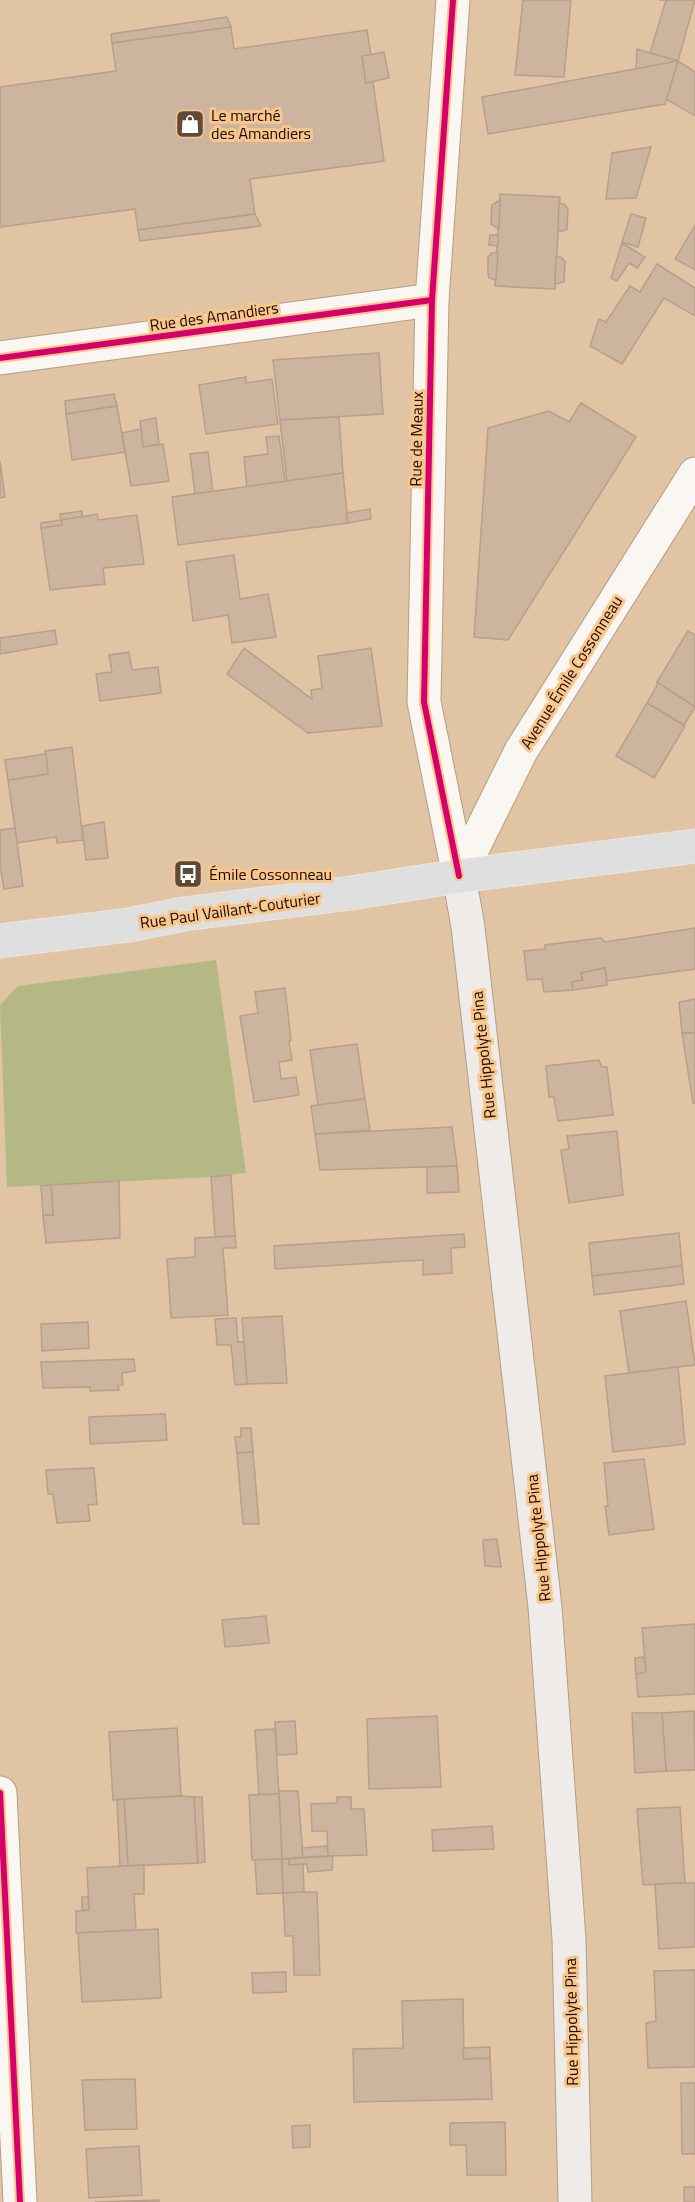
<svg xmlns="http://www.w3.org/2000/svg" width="695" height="2202" font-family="'Titillium Web',sans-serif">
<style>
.green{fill:#b3b886}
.building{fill:#cdb49f;stroke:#b89f8a;stroke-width:1.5}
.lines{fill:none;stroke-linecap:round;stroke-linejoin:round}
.street-casing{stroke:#b39e84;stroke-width:35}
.secondary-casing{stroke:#b39e84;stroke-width:35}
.primary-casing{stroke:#f1e4d6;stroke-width:35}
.street{stroke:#faf6f1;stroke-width:33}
.secondary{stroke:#eeebe8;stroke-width:33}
.primary{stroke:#e0dfdf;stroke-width:33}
.cycleway-casing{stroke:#f9c68b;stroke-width:10}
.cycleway{stroke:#d6006c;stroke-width:6}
.labels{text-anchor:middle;stroke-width:6;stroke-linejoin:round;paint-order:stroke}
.poi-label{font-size:16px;fill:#1a0900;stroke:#f9c68b;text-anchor:start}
.street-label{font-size:16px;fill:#1a0900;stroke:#f9c68b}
</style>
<rect width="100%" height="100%" fill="#e0c4a4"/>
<path class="green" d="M216,960L246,1173L211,1177L7,1187L0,1005L18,986Z"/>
<g class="building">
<path d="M523,0H571L564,77L515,75Z"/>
<path d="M659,0H695L678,61L650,53L666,0Z"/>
<path d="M227,17L231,27L112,43L111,34Z"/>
<path d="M231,27L234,49L367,30L371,55L362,56L366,83L373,82L384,161L250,179L255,214L138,230L135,209L0,227V87L116,71L112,43Z"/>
<path d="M637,49L650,53L678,61L636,70Z"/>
<path d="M384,52L389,78L366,83L362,56Z"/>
<path d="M678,61L695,72V116L666,99Z"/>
<path d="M678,61L665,104L488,134L482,97Z"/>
<path d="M651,147L636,198L606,199L612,153Z"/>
<path d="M500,194L560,197L555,289L495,286Z"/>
<path d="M500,200L499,229L491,224L492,205Z"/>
<path d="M559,203L564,204L568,209L567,229L563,231H558Z"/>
<path d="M255,214L261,226L140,241L138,230Z"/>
<path d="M631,214L646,218L638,247L622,242Z"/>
<path d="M695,226V270L675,259Z"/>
<path d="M490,235H498V246L489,245Z"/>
<path d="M622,243L645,257L637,268L629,263L617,281L611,278Z"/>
<path d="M492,253H498L496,280L489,278L488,274V257Z"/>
<path d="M556,257H561L565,262L564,282L555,284Z"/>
<path d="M657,264L695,288V316L664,298L622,364L590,346L599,319L606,322L630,286L640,292Z"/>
<path d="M379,353L383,414L280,420L273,360Z"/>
<path d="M246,377V383L272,379L278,424L206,434L199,385Z"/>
<path d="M114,394L117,406L66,414L65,401Z"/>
<path d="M581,403L636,437L508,640L474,637L488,428L549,411L569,422Z"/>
<path d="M117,406L125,452L72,460L66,414Z"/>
<path d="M339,417L343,473L287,482L280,420Z"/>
<path d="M156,418L159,444L143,447L140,421Z"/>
<path d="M141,429L143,447L163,444L169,481L131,486L122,433Z"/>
<path d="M279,436L285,482L247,488L244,457L268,454L266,437Z"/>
<path d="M208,452L213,492L195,494L190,454Z"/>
<path d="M0,461L5,497L0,498Z"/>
<path d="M343,473L348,523L178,545L172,497Z"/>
<path d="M370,509L371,519L348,523L346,513Z"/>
<path d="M82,511V517L61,520L60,514Z"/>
<path d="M97,514L98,520L137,515L144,564L103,568L105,584L50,590L41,528L62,525L61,520Z"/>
<path d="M61,520L62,525L41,528V523Z"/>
<path d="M234,555L240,599L268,594L276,637L232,643L228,615L193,621L186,562Z"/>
<path d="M55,630L57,644L0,654V638Z"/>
<path d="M688,631L695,635V707L657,682Z"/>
<path d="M244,648L312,699L311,690L322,688L318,656L371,648L382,726L308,733L227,674Z"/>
<path d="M129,652L132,670L158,667L161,693L100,701L96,674L112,672L109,655Z"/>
<path d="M657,682L695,707L684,725L647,703L657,686Z"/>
<path d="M647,703L685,726L654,778L616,756Z"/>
<path d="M72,747L83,840L57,843L56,837L17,843L8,780L48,774L45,751Z"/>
<path d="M46,754L48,774L8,780L5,760Z"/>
<path d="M104,822L108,858L86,860L82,826Z"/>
<path d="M15,828L23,886L4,889L0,865V830Z"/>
<path d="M695,928V969L607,981L605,968L581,973L583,980L572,982L573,990L544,992L542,979L527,980L524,951L545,949V945L601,938L605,942Z"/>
<path d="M605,968L607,985L573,990L572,982L583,980L581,973Z"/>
<path d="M285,988L291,1040L289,1041L292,1060L279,1062L281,1079L296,1077L299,1095L254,1102L240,1016L258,1013L255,992Z"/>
<path d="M695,999V1033H682L679,1002Z"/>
<path d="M682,1033H695V1103H693Z"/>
<path d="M357,1044L365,1099L318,1105L310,1050Z"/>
<path d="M599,1060L602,1067H607L613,1115L558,1121L554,1097H549L546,1066Z"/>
<path d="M365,1099L370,1130L315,1134L311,1106Z"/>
<path d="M452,1127L457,1166L320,1170L315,1134Z"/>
<path d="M617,1131L623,1195L569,1203L561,1150L569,1149L567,1136Z"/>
<path d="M457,1166L459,1192L427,1193V1167Z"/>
<path d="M231,1175L235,1236L215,1237L211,1177Z"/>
<path d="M119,1181L120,1238L46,1243L43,1215H53L51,1185Z"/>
<path d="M51,1185L53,1215H43L41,1186Z"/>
<path d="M679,1233L682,1266L592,1276L589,1243Z"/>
<path d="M464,1234L465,1247L451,1248L452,1273L423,1275V1260L275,1269L274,1246Z"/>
<path d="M235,1236L236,1248H223L228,1315L171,1318L167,1259L195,1257V1238Z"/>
<path d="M682,1266L684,1284L594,1295L592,1276Z"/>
<path d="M686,1301L695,1365L629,1373L620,1311Z"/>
<path d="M282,1316L287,1383L247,1384L242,1318Z"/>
<path d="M236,1318L238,1342H244L247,1384L235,1385L231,1345H217L215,1319Z"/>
<path d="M88,1322L89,1348L42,1351L41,1324Z"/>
<path d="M134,1359L135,1371L122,1373L123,1385L118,1386L119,1390L90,1391V1387L43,1388L41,1362Z"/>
<path d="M678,1367L685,1444L613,1452L605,1376Z"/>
<path d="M165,1414L167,1440L90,1444L89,1417Z"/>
<path d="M241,1428H251L253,1452L237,1453L235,1437H241Z"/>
<path d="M253,1452L259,1524H243L237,1453Z"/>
<path d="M644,1459L654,1529L609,1535L605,1506H608L604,1463Z"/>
<path d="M94,1468L97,1504L88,1505L90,1521L57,1523L53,1494H48L46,1470Z"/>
<path d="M497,1539L501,1567L485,1566L483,1540Z"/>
<path d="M266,1616L269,1643L225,1647L222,1620Z"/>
<path d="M695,1624V1694L638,1697L636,1674L646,1672L642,1628Z"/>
<path d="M644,1657L646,1672L636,1674L635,1658Z"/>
<path d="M694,1711L695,1770L666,1771L662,1713Z"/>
<path d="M632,1713H662L666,1771L635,1773Z"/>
<path d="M437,1716L441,1787L369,1789L367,1719Z"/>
<path d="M295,1721L297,1754L277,1755L275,1722Z"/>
<path d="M177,1728L181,1796L113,1800L109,1732Z"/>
<path d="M275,1729L279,1794L259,1795L255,1730Z"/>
<path d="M279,1791H298L303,1857L282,1859Z"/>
<path d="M279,1794L282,1859L252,1860L249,1795Z"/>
<path d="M181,1796L194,1797L198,1863L128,1866L124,1799Z"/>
<path d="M194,1797H202L205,1862L198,1863Z"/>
<path d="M337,1797H351V1809H364L367,1855L328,1856L327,1831H312L311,1804L337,1803Z"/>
<path d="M124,1799L128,1866H120L117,1800Z"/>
<path d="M680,1807L685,1883L643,1885L637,1809Z"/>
<path d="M492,1826L494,1849L433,1851L432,1830Z"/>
<path d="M327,1846L328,1856L303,1857L302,1848Z"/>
<path d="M333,1856L332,1870L308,1872L307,1864L289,1865V1859Z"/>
<path d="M282,1859L283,1893L257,1894L255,1860Z"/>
<path d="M282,1859H289V1865L303,1864L304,1892L283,1893Z"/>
<path d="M144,1865V1894H134L136,1930L76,1933V1911L89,1910L87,1868Z"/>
<path d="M685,1883H695V1947L659,1949L655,1884Z"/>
<path d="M304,1892H317L320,1975H294L293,1936H285L283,1893Z"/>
<path d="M82,1897H88L89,1910H82Z"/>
<path d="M158,1929L161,1998L82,2002L78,1933Z"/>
<path d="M695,1970V2067L648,2068L646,2023L656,2021L654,1971Z"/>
<path d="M286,1972V1992L253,1993L252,1973Z"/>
<path d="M463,1999L464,2059L490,2058L492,2099L354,2102L353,2049L403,2048L402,2001Z"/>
<path d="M490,2047V2058L464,2059L463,2048Z"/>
<path d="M135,2079L137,2129L85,2130L82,2080Z"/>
<path d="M681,2083H695V2154H682Z"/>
<path d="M505,2122L506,2175H467L466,2145H450V2123Z"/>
<path d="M310,2125V2147L293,2148L292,2126Z"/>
<path d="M139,2146L142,2195L89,2198L86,2149Z"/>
<rect x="684" y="2187" width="11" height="15"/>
<path d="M159,2200V2202H95Z"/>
</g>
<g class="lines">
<g class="street-casing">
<g id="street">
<path d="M453,0L432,300L424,702L459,876"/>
<path d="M0,358L432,300"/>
<path d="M459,876L521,751L695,474"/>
<path d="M0,1793L20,2202"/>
</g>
</g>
<g class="secondary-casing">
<path id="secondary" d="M459,876L468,927L545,1607L569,1939L575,2202"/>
</g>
<g class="primary-casing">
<path id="primary" d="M0,941L129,925L184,914L351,893L459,876L695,846"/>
</g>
<use href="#street" class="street"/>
<use href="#secondary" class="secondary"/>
<use href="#primary" class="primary"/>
<g class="cycleway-casing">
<g id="cycleway">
<path d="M453,0L432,300L424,702L459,876"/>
<path d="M0,358L432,300"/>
<path d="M0,1793L20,2202"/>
</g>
</g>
<use href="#cycleway" class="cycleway"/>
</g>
<defs>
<g id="shop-square" transform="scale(1.5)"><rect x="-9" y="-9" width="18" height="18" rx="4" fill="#5f4a39" stroke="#f9c68b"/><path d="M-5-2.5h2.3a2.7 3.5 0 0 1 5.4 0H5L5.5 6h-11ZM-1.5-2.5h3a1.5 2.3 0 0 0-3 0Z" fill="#fff"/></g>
<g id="bus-square" transform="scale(1.5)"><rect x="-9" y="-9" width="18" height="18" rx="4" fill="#5f4a39" stroke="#f9c68b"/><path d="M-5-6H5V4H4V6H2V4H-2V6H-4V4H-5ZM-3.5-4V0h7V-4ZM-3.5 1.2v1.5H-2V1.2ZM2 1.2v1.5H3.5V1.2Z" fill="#fff"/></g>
</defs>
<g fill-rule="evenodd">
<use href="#shop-square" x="190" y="124"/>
<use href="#bus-square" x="188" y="874"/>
</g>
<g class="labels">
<g class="poi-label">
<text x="211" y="121">Le marché<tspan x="211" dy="18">des Amandiers</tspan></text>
<text x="209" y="880">Émile Cossonneau</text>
</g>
<g class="street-label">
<text transform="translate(214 316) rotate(-8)" y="6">Rue des Amandiers</text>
<text transform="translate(416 439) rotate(-89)" y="6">Rue de Meaux</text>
<text transform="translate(571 672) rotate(-58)" y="6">Avenue Émile Cossonneau</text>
<text transform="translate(230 910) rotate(-8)" y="6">Rue Paul Vaillant-Couturier</text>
<text transform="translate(483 1055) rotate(-96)" y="6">Rue Hippolyte Pina</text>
<text transform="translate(538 1538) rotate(-96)" y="6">Rue Hippolyte Pina</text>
<text transform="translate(571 2022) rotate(-91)" y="6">Rue Hippolyte Pina</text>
</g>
</g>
</svg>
